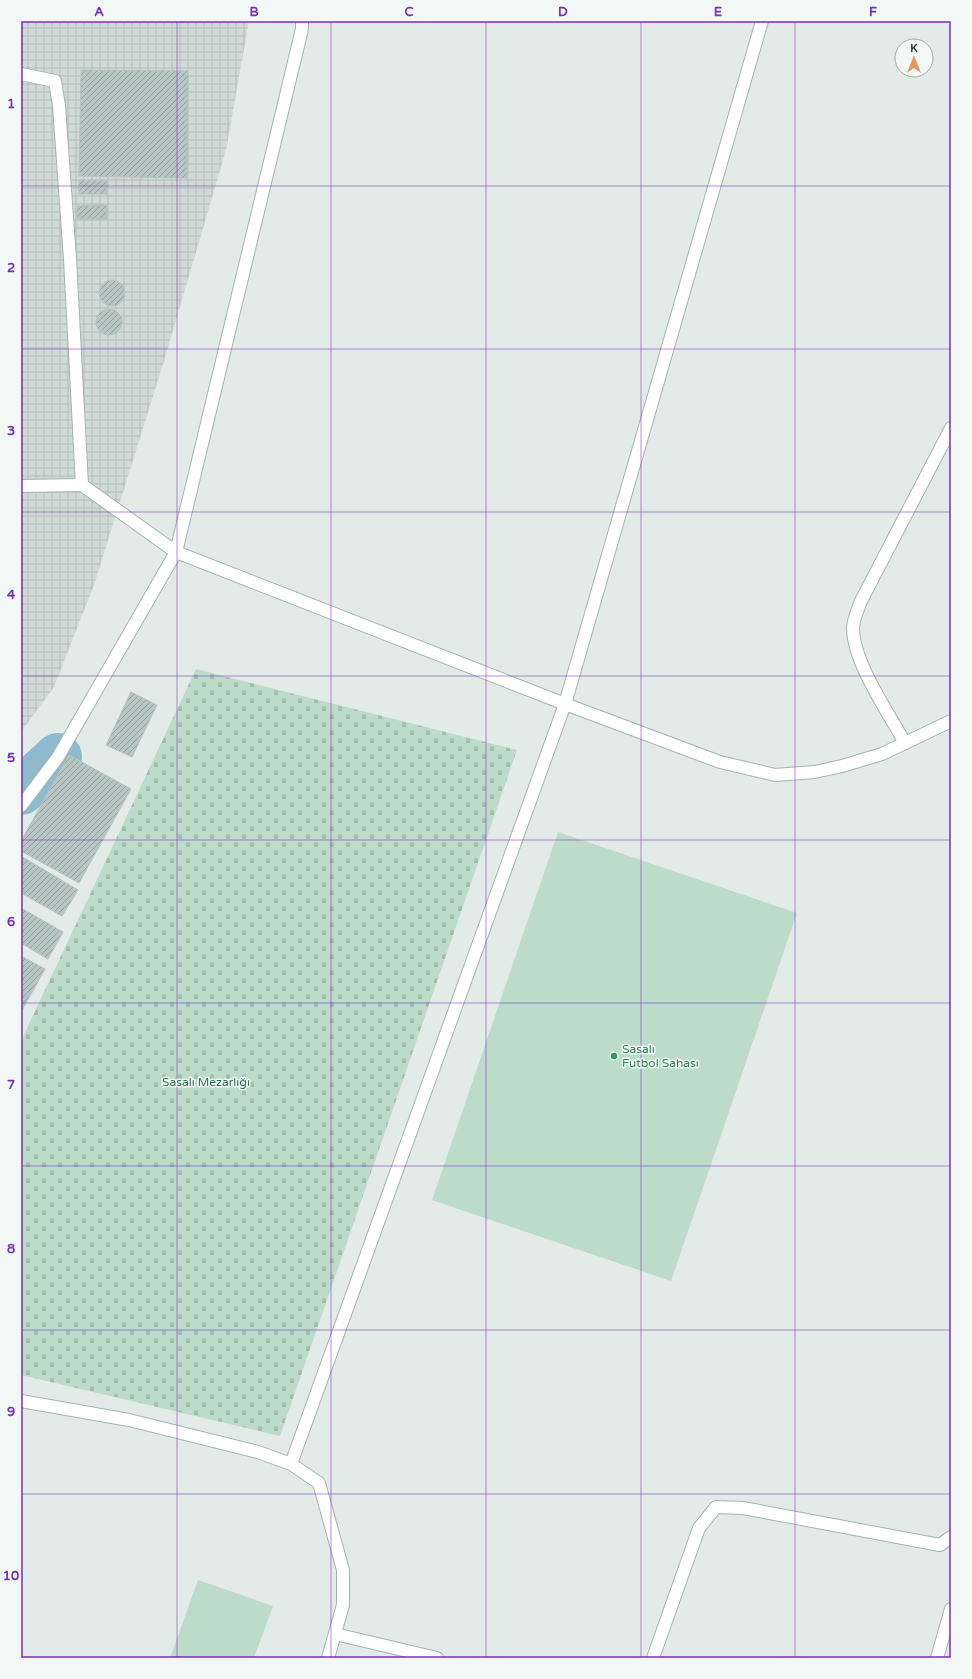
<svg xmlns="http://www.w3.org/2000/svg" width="972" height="1679" font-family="'Varela Round',sans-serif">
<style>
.industrial{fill:url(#industrial-grid)}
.cemetery{fill:url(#cemetery-stones)}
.pitch{fill:#bcdbc9}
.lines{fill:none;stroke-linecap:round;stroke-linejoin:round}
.river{stroke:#8dbbcd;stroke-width:48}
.building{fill:url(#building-hatch);stroke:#b5c4c0}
.minor-casing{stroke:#a5b3b0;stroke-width:14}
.minor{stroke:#fff;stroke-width:12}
.grid{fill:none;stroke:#7b2cbf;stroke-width:1;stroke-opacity:0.55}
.leisure-dot{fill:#2e9e5b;stroke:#f2f8f6;stroke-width:1.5}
.labels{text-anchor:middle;stroke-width:3;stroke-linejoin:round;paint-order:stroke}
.leisure-label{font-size:12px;fill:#27864d;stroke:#f2f8f6;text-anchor:start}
.park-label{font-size:12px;fill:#306f51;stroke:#f2f8f6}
.neatline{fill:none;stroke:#7b2cbf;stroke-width:1.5}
.grid-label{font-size:13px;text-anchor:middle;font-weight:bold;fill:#7b2cbf}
</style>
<defs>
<pattern id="industrial-grid" width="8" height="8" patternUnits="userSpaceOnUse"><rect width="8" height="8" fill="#d0dbd7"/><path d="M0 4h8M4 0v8" fill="none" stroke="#b2bdb9"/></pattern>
<pattern id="cemetery-stones" width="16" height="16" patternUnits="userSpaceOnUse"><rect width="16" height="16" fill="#bcdbc9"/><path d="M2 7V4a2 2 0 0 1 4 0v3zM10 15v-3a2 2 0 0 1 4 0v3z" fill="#a1bdad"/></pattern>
<pattern id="building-hatch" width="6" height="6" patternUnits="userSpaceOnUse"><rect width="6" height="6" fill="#b7c6c2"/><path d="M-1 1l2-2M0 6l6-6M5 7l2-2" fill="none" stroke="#94a29f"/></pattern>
</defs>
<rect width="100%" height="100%" fill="#e2ebe8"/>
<path class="industrial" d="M21,21H249L226,150L164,361L94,585L54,687L21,732Z"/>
<path class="cemetery" d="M196,669L517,750L280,1436L21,1375V1041Z"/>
<g class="pitch">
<path d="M558,832L797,913L671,1281L432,1200Z"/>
<path d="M198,1580L273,1606L254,1658H170Z"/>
</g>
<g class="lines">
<path class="river" d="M21,791L58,757"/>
</g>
<g class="building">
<path d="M81,70L188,71L187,178L79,176Z"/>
<rect x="79" y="180" width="28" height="14"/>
<path d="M107,205V219H77V206Z"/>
<path d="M21,278L22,406H21Z"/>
<circle cx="112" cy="293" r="13"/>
<circle cx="109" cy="322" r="13"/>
<path d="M131,692L157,705L132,757L106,745Z"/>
<path d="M69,755L131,789L79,883L21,851V841Z"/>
<path d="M21,856L78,890L62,916L21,893Z"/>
<path d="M21,908L63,932L48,959L21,943Z"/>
<path d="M21,956L45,969L21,1012Z"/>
</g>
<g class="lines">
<g class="minor-casing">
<g id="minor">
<path d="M21,74L55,81L59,106L70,259L82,485"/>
<path d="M21,486L82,485L176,552L565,704L720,762L775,775L815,772L842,766L882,754L951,721"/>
<path d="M905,743C888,712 853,662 853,628C853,620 858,609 861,601L951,428"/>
<path d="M21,806L58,757L176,552L302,29V21"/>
<path d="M21,1401L129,1420L258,1452L291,1464L319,1483L343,1570V1605L328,1658"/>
<path d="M291,1464L565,704L762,21"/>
<path d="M335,1634L437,1658"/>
<path d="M653,1658L699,1528L716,1507L743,1508L940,1545L951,1537"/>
<path d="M937,1658L951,1609"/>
</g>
</g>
<use href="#minor" class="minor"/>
</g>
<path class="grid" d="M177,21V1658M331,21V1658M486,21V1658M641,21V1658M795,21V1658M21,186H951M21,349H951M21,512H951M21,676H951M21,840H951M21,1003H951M21,1166H951M21,1330H951M21,1494H951"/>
<circle class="leisure-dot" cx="614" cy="1056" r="4"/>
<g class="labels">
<g class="leisure-label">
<text x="622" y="1053">Sasalı<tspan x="622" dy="14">Futbol Sahası</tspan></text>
</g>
<g class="park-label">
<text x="206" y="1086">Sasalı Mezarlığı</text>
</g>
</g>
<rect width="972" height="1679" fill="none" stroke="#f2f8f6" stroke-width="44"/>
<g transform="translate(914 58)"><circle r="19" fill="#f2f8f6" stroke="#9facaa"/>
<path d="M0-3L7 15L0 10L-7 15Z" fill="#e99562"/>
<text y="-6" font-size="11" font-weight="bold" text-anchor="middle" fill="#233b38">K</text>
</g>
<rect x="22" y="22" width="928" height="1635" class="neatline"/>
<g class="grid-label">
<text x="99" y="16">A</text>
<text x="254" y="16">B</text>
<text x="409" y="16">C</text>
<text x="563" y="16">D</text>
<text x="718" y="16">E</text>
<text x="873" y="16">F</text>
<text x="11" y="108">1</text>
<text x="11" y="272">2</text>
<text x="11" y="435">3</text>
<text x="11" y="599">4</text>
<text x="11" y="762">5</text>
<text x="11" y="926">6</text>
<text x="11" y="1089">7</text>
<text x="11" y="1253">8</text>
<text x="11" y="1416">9</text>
<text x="11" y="1580">10</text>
</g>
</svg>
